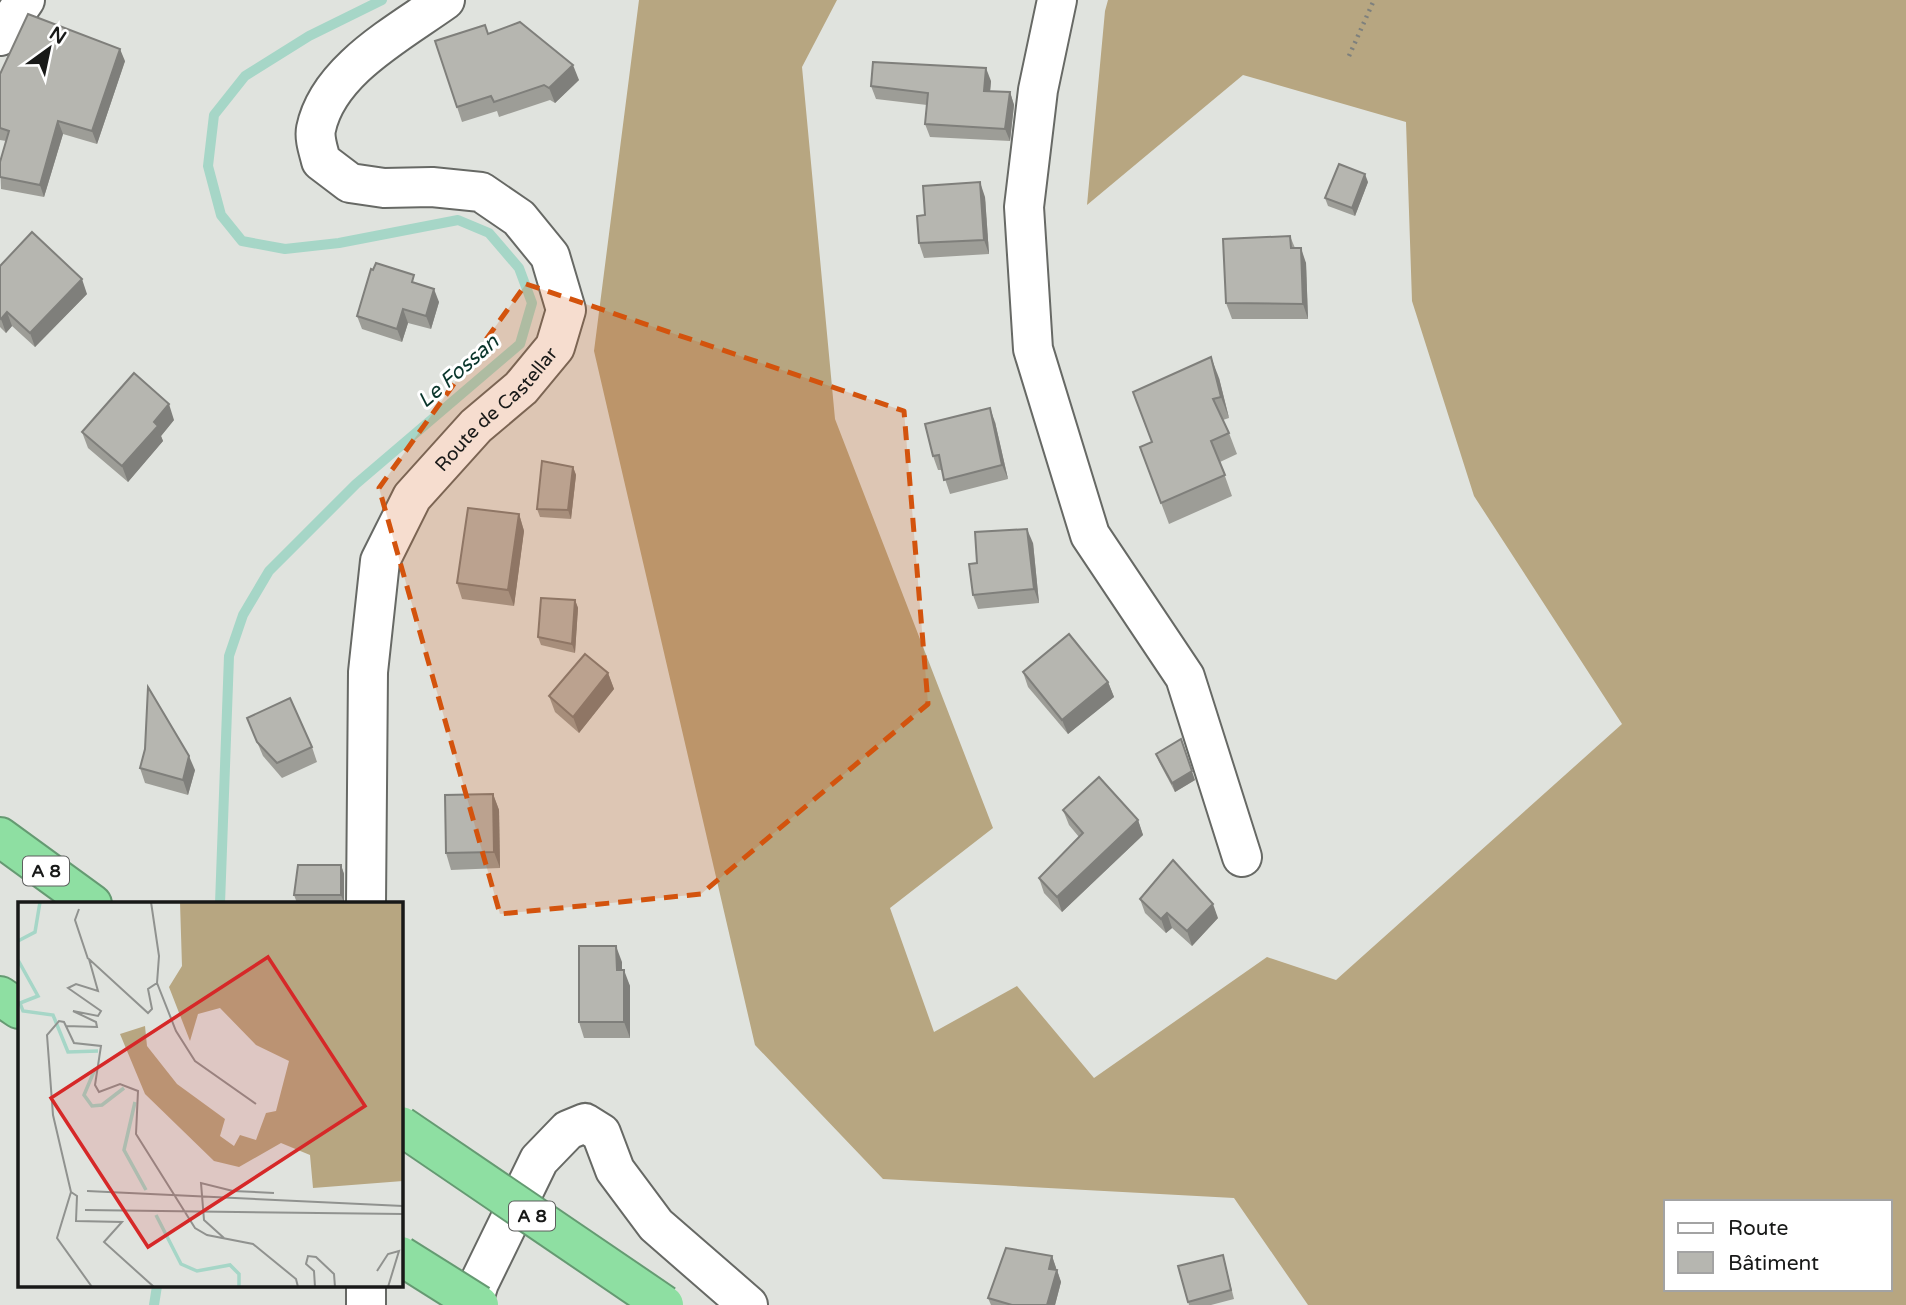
<svg xmlns="http://www.w3.org/2000/svg" width="1906" height="1305" font-family="'Varela Round',sans-serif">
<style>
.forest{fill:#b7a681;fill-rule:evenodd}
.lines{fill:none;stroke-linecap:round;stroke-linejoin:round}
.stream{stroke:#a6d6c7;stroke-width:10}
.minor-casing{stroke:#676965;stroke-width:42}
.highway-casing{stroke:#659a72;stroke-width:42}
.path{stroke:#7e807d;stroke-width:4.5;stroke-dasharray:2 5;stroke-linecap:butt}
.minor{stroke:#fff;stroke-width:38}
.highway{stroke:#8edfa2;stroke-width:38}
.highway-bridge-casing{stroke:#659a72;stroke-width:42;stroke-linecap:butt}
.highway-bridge{stroke:#8edfa2;stroke-width:38}
.wall{fill:#9d9d97}
.shaded-wall{fill:#7f7f7b}
.building{fill:#b6b6b0;stroke:#7f7f7b;stroke-width:2}
.marked{fill:#d3530d;fill-opacity:0.2;stroke:#d3530d;stroke-width:5;stroke-dasharray:14 9;stroke-linejoin:round}
.labels{text-anchor:middle;stroke-width:6;stroke-linejoin:round;paint-order:stroke}
.shield{fill:#fff;stroke:#5d5e5d;stroke-width:2}
.shield-label{font-size:18px;font-weight:bold;fill:#181918}
.street-label{font-size:19px;fill:#181918;stroke:#fff}
.water-label{font-size:21px;font-style:italic;fill:#09352b;stroke:#fff}
.inset-river{fill:none;stroke:#a6d6c7;stroke-width:3.5}
.inset-road{fill:none;stroke:#90928f;stroke-width:2}
.view{fill:#d62828;fill-opacity:0.15;stroke:#d62828;stroke-width:3.5}
.inset-edge{fill:none;stroke:#181918;stroke-width:3.5}
</style>
<rect width="100%" height="100%" fill="#e0e3de"/>
<path class="forest" d="M639,0H837L802,67L835,419L993,828L890,908L934,1032L1017,986L1094,1078L1267,957L1336,980L1622,724L1474,496L1412,301L1406,122L1243,75L1087,205L1105,11L1108,0H1906V1305H1308L1234,1198L883,1179L755,1045L594,351ZM1666,1202H1890V1289H1666Z"/>
<g class="lines">
<g class="stream">
<path d="M220,904L229,656L243,615L269,571L356,484L520,344L532,303L519,268L489,233L458,220L339,243L285,249L242,241L221,215L208,166L214,115L245,76L309,36L382,0"/>
<path d="M154,1305L157,1286"/>
</g>
<g class="minor-casing">
<g id="minor">
<path d="M1057,0L1038,90L1024,207L1033,349L1090,535L1185,677L1242,857"/>
<path d="M0,36L25,0"/>
<path id="s1" d="M366,904L368,672L380,561L412,497L476,426L521,388L555,347L566,310L550,256L519,218L481,192L432,187L384,188L350,183L321,161C319,152 314,139 316,129C328,70 399,33 445,0"/>
<path d="M366,1305V1286"/>
<path d="M472,1305L479,1283L539,1160L568,1130L585,1123L601,1133L615,1170L656,1225L748,1305"/>
</g>
</g>
<g class="highway-casing">
<g id="highway">
<path d="M0,837L92,904"/>
<path d="M0,996L19,1009"/>
</g>
</g>
<path class="path" d="M1349,56L1374,0"/>
<use href="#minor" class="minor"/>
<use href="#highway" class="highway"/>
<g class="highway-bridge-casing">
<g id="highway-bridge">
<path d="M401,1126L664,1305"/>
<path d="M401,1256L479,1305"/>
</g>
</g>
<use href="#highway-bridge" class="highway-bridge"/>
</g>
<g class="wall">
<path d="M488,34L579,80L555,103L550,100L499,117L497,111L462,122L435,41Z"/>
<path d="M125,61L97,144L63,134L44,197L1,189L0,162L6,141L0,140V74Z"/>
<path d="M991,81L990,91L1010,92L1014,105L1010,141L930,137L925,124L927,105L876,99L871,86Z"/>
<path d="M1368,182L1355,216L1328,206L1325,198Z"/>
<path d="M985,197L989,254L924,258L919,243L925,215Z"/>
<path d="M1290,236L1295,248L1306,263L1308,319H1232L1226,303Z"/>
<path d="M0,266L87,294L35,347L12,326L6,333L0,327Z"/>
<path d="M417,283L439,302L431,329L408,323L402,342L362,329L357,316Z"/>
<path d="M1219,378L1229,418L1223,420L1229,433L1237,454L1220,462L1232,496L1169,524L1140,447L1151,442Z"/>
<path d="M174,420L161,436L163,441L128,482L88,448L82,432Z"/>
<path d="M995,422L1008,479L950,494L942,470H938L933,456Z"/>
<path d="M573,467L576,475L571,519L540,517L537,509Z"/>
<path d="M519,514L524,531L514,606L462,599L457,583Z"/>
<path d="M1033,543L1039,603L978,609L973,595L977,563Z"/>
<path d="M575,600L578,608L575,653L541,645L538,637Z"/>
<path d="M1023,672L1108,682L1114,697L1068,734L1028,687Z"/>
<path d="M608,673L614,689L579,733L555,712L549,696Z"/>
<path d="M247,718L312,747L317,762L282,778L263,756Z"/>
<path d="M1156,754L1195,780L1175,792L1159,762Z"/>
<path d="M140,768L195,770L188,795L145,783Z"/>
<path d="M493,794L499,810L500,868L451,870L446,853Z"/>
<path d="M1063,810L1138,820L1143,835L1062,912L1044,893L1039,878L1079,837L1069,825Z"/>
<path d="M341,865L344,874V903H297L294,895Z"/>
<path d="M1140,899L1218,918L1192,946L1172,928L1166,933L1145,913Z"/>
<path d="M622,962V970L630,986V1038H584L579,1022Z"/>
<path d="M1223,1255L1234,1299L1211,1305H1189L1178,1266Z"/>
<path d="M1052,1256L1061,1282L1055,1305H991L988,1298Z"/>
</g>
<g class="shaded-wall">
<path d="M120,49L125,61L97,144L92,131Z"/>
<path d="M573,65L579,80L555,103L549,88Z"/>
<path d="M986,68L991,81L989,104L984,91Z"/>
<path d="M1010,92L1014,105L1010,141L1005,129Z"/>
<path d="M58,121L63,134L44,197L40,185Z"/>
<path d="M1365,174L1368,182L1355,216L1352,208Z"/>
<path d="M980,182L985,197L989,254L984,240Z"/>
<path d="M1301,248L1306,263L1308,319L1303,304Z"/>
<path d="M82,279L87,294L35,347L30,333Z"/>
<path d="M434,289L439,302L431,329L426,316Z"/>
<path d="M403,309L408,323L402,342L397,329Z"/>
<path d="M7,312L12,326L6,333L1,319Z"/>
<path d="M1211,357L1219,378L1229,418L1221,397Z"/>
<path d="M169,404L174,420L161,436L163,441L128,482L122,466L154,422Z"/>
<path d="M990,408L995,422L1008,479L1002,465Z"/>
<path d="M573,467L576,475L571,519L568,510Z"/>
<path d="M519,514L524,531L514,606L508,590Z"/>
<path d="M1027,529L1033,543L1039,603L1034,589Z"/>
<path d="M575,600L578,608L575,653L572,644Z"/>
<path d="M608,673L614,689L579,733L573,717Z"/>
<path d="M1108,682L1114,697L1068,734L1062,720Z"/>
<path d="M1181,739L1195,780L1175,792L1172,783Z"/>
<path d="M189,756L195,770L188,795L183,780Z"/>
<path d="M493,794L499,810L500,868L494,852Z"/>
<path d="M1138,820L1143,835L1062,912L1057,897Z"/>
<path d="M341,865L344,874V903L341,895Z"/>
<path d="M1213,904L1218,918L1192,946L1187,931Z"/>
<path d="M1167,913L1172,928L1166,933L1161,919Z"/>
<path d="M616,946L622,962V986L617,970Z"/>
<path d="M624,970L630,986V1038L624,1022Z"/>
<path d="M1052,1256L1056,1268L1054,1280L1057,1270L1061,1282L1055,1305H1047L1049,1269Z"/>
</g>
<g class="building">
<path d="M28,14L120,49L92,131L58,121L40,185L0,177V162L9,131L0,128V74Z"/>
<path d="M520,22L573,65L549,88L544,85L494,102L491,96L457,107L435,41L485,25L488,34Z"/>
<path d="M873,62L986,68L984,91L1010,92L1005,129L925,124L928,93L871,86Z"/>
<path d="M1339,164L1365,174L1352,208L1325,198Z"/>
<path d="M980,182L984,240L919,243L917,216L925,215L923,186Z"/>
<path d="M32,232L82,279L30,333L7,312L1,319L0,318V266Z"/>
<path d="M1290,236L1291,248H1301L1303,304L1226,303L1223,239Z"/>
<path d="M376,263L414,275L412,282L434,289L426,316L403,309L397,329L357,316L371,269L373,270Z"/>
<path d="M1211,357L1221,397L1213,399L1229,433L1211,441L1225,475L1161,503L1140,447L1152,442L1133,392Z"/>
<path d="M134,373L169,404L154,422L158,426L122,466L82,432Z"/>
<path d="M990,408L1002,465L944,480L939,455L933,456L925,424Z"/>
<path d="M542,461L573,467L568,510L537,509Z"/>
<path d="M468,508L519,514L508,590L457,583Z"/>
<path d="M1027,529L1034,589L973,595L969,564L977,563L975,532Z"/>
<path d="M541,598L575,600L572,644L538,637Z"/>
<path d="M1069,634L1108,682L1062,720L1023,672Z"/>
<path d="M585,654L608,673L573,717L549,696Z"/>
<path d="M148,687L189,756L183,780L140,768L145,749Z"/>
<path d="M290,698L312,747L277,763L257,742L247,718Z"/>
<path d="M1181,739L1192,771L1172,783L1156,754Z"/>
<path d="M1099,777L1138,820L1057,897L1039,878L1083,833L1063,810Z"/>
<path d="M493,794L494,852L446,853L445,795Z"/>
<path d="M1173,860L1213,904L1187,931L1167,913L1161,919L1140,899Z"/>
<path d="M298,865H341V895H294Z"/>
<path d="M579,946H616L617,970H624V1022H579Z"/>
<path d="M1006,1248L1052,1256L1049,1269L1057,1270L1047,1305H1012L988,1298Z"/>
<path d="M1223,1255L1231,1290L1188,1302L1178,1266Z"/>
</g>
<path class="marked" d="M526,284L904,411L928,704L701,894L500,914L379,488Z"/>
<g class="labels">
<g class="shield">
<rect x="23" y="856.5" width="46" height="29" rx="5"/>
<rect x="509" y="1201.5" width="46" height="29" rx="5"/>
</g>
<g class="shield-label">
<text x="46" y="877">A 8</text>
<text x="532" y="1222">A 8</text>
</g>
<g class="street-label">
<text dy="7" stroke="none"><textPath href="#s1" startOffset="537">Route de Castellar</textPath></text>
</g>
<g class="water-label">
<text transform="translate(458 371) rotate(-41)" y="7">Le Fossan</text>
</g>
</g>
<g transform="translate(18 902)">
<rect width="385" height="385" fill="#e0e3de"/>
<path d="M162,0H385V279L295,286L292,253L263,241L221,265L196,259L127,192L102,132L127,124L129,144L159,182L207,217L202,234L216,244L222,233L238,238L248,211L258,209L271,159L238,143L202,106L180,112L172,139L151,85L164,64Z" fill="#b7a681"/>
<path class="inset-river" d="M0,39L17,30L22,0M0,58L20,94L2,101L5,109L35,113L50,150L80,149M77,167L66,193L74,204L84,203L106,186M117,200L106,248L128,288M138,313L163,362L179,369L212,363L221,372V385"/>
<path class="inset-road" d="M133,0L141,54L139,81M61,7L57,18L70,57M48,124L79,125L78,120L55,109L80,114L83,109L50,86L58,82L80,89L71,57L130,111L134,107L130,87L139,81L158,129L177,159L238,202M69,289L385,304M53,290L59,294L58,319L104,320L86,340L136,385M67,308L385,312M206,336L186,318L183,281L215,289L256,291M359,369L370,352L381,349L370,385M74,385L39,336L53,290L35,213L29,133L41,119L46,120L56,141L83,144L77,183L81,190L102,182L120,189L118,232L177,326L189,333L235,342L278,377L280,385M297,385L296,369L288,362L290,354L298,355L316,372L317,385"/>
<path class="view" d="M250,55L347,204L130,345L33,196Z"/>
<rect width="385" height="385" class="inset-edge"/>
</g>
<rect x="1664" y="1200" width="228" height="91" fill="#ffffff" stroke="#a3a3a3" stroke-width="2"/>
<rect x="1678" y="1223" width="35" height="10" fill="#ffffff" stroke="#a3a3a3" stroke-width="2"/>
<text x="1728" y="1235" font-size="21" fill="#181918">Route</text>
<rect x="1678" y="1252" width="35" height="21" fill="#b6b6b0" stroke="#a3a3a3" stroke-width="2"/>
<text x="1728" y="1270" font-size="21" fill="#181918">Bâtiment</text>
<g transform="translate(49 49) rotate(33)" stroke="#ffffff" stroke-width="5" paint-order="stroke">
<path d="M0-5L12 26L0 18L-12 26Z" fill="#181918"/>
<text y="-10" font-size="19" font-weight="bold" text-anchor="middle" fill="#181918">N</text>
</g>
</svg>
